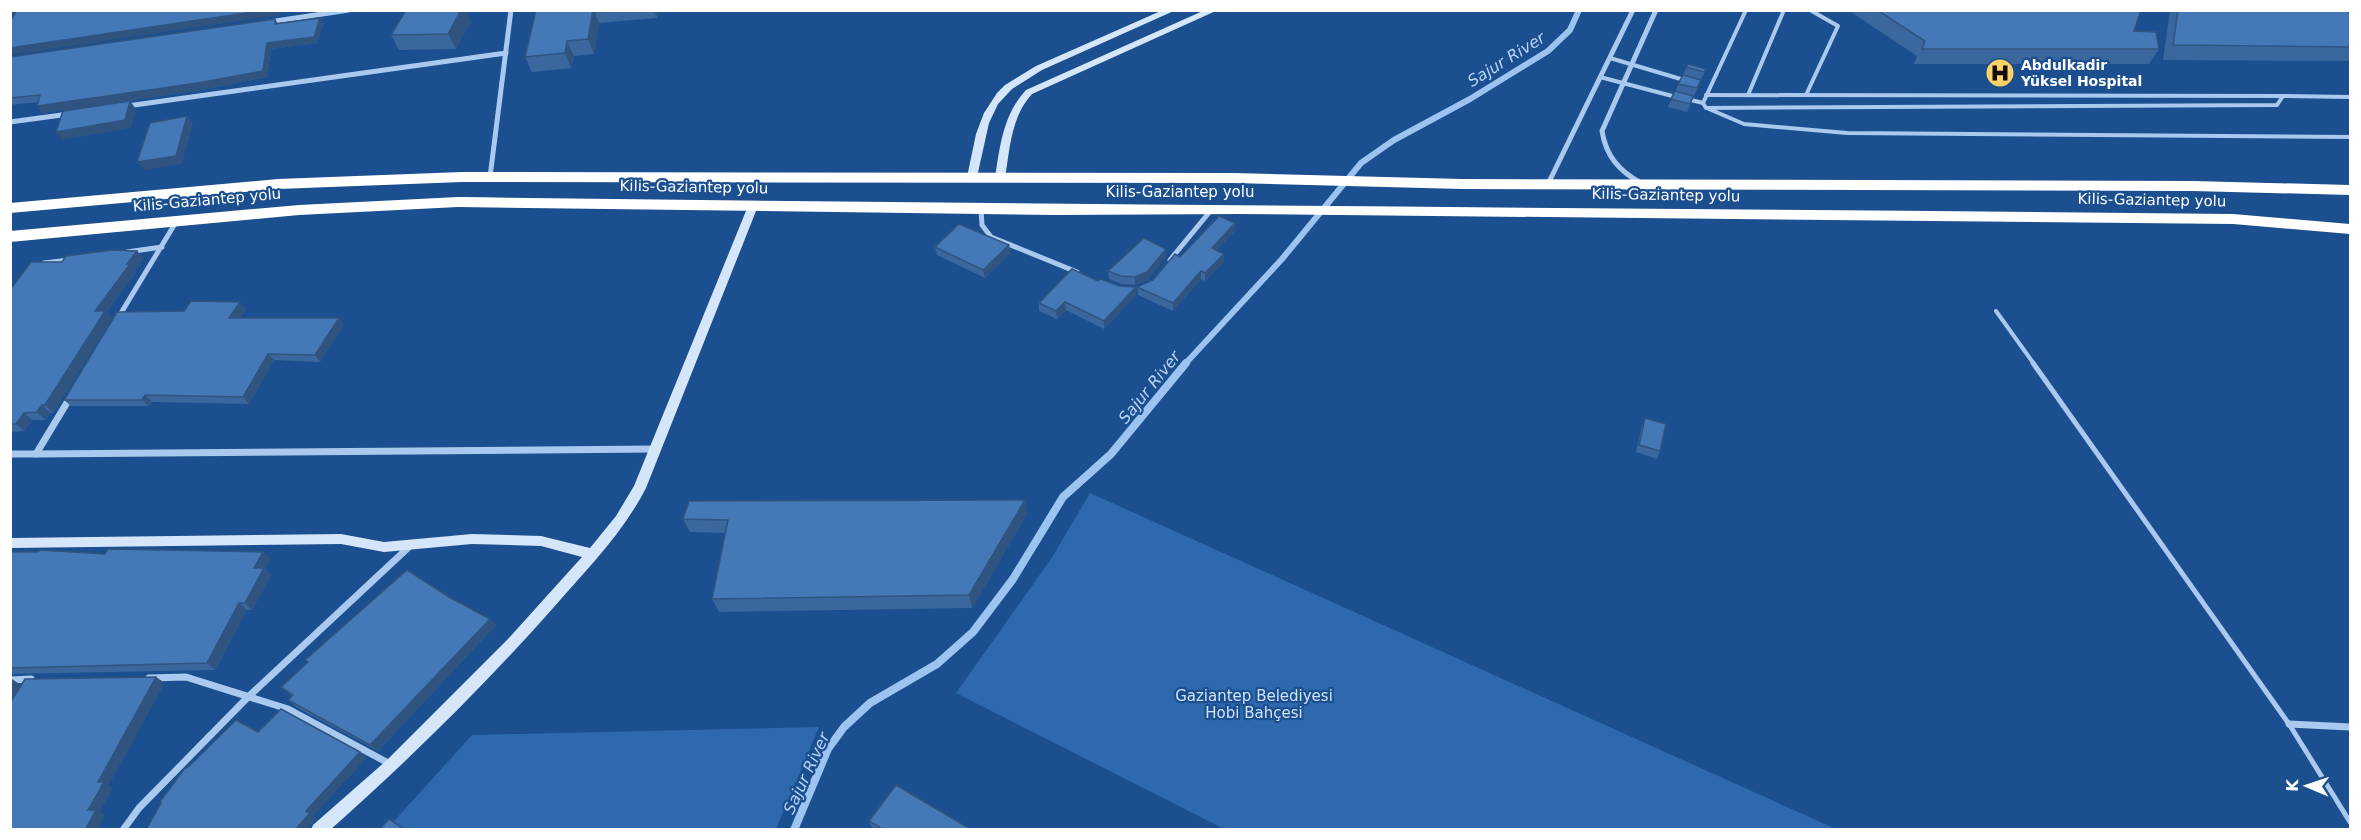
<svg xmlns="http://www.w3.org/2000/svg" width="2361" height="840" font-family="'DejaVu Sans',sans-serif">
<style>
.green{fill:#2e69ad}
.lines{fill:none;stroke-linecap:round;stroke-linejoin:round}
.stream-far1{stroke:#9cc4f0;stroke-width:6}
.stream{stroke:#9cc4f0;stroke-width:8}
.lane-far1{stroke:#a9c9ee;stroke-width:4}
.lane{stroke:#a9c9ee;stroke-width:5}
.street-far1{stroke:#a9c9ee;stroke-width:5}
.street{stroke:#a9c9ee;stroke-width:7}
.secondary{fill:#d6e6fa;fill-rule:evenodd}
.highway{fill:#fff;fill-rule:evenodd}
.wall{fill:#3a679d}
.shaded-wall{fill:#305480}
.building{fill:#4478b7;stroke:#305480;stroke-width:1.5}
.labels{text-anchor:middle;stroke-width:4.5;stroke-linejoin:round;paint-order:stroke}
.far-poi-label{font-size:14px;font-weight:bold;fill:#fff;stroke:#1b4f8f;text-anchor:start}
.street-label{font-size:15px;fill:#fff;stroke:#1b4f8f}
.park-label{font-size:15px;fill:#cfe3fa;stroke:#1b4f8f}
.water-label{font-size:16px;font-style:italic;fill:#b5d3f5;stroke:#1b4f8f}
</style>
<rect width="100%" height="100%" fill="#1b4f8f"/>
<g class="green">
<path d="M1090,493L1836,829H1224L956,693L1051,559Z"/>
<path d="M819,727L776,829L386,830L472,735Z"/>
</g>
<g class="lines">
<path class="stream-far1" d="M1185,364L1282,259L1361,163L1394,140L1470,99L1548,51L1570,30L1579,10"/>
<path class="stream" d="M794,830L828,749L844,727L870,703L937,664L973,632L1013,579L1063,497L1111,454L1186,363"/>
<g class="lane-far1">
<path d="M1746,10L1703,103L1706,108L2277,105L2283,96L2350,97"/>
<path d="M1610,58L1684,80"/>
<path d="M1600,77L1676,97"/>
<path d="M1706,95L2283,96"/>
<path d="M1748,95L1784,10"/>
<path d="M1806,95L1838,26L1810,10"/>
<path d="M1687,99L1703,103"/>
<path d="M1709,109L1744,124L1847,133L2350,137"/>
<path d="M1996,311L2034,364"/>
</g>
<path class="lane" d="M2033,363L2289,724L2350,822"/>
<g class="street-far1">
<path d="M269,22L349,10"/>
<path d="M127,106L506,53"/>
<path d="M10,122L69,114"/>
<path d="M490,177L511,10"/>
<path d="M1641,183C1619,171 1606,156 1602,131L1656,10"/>
<path d="M1548,184L1633,10"/>
<path d="M981,209L982,225L991,237L1077,272"/>
<path d="M127,252L162,247"/>
<path d="M1170,260L1212,209"/>
<path d="M44,263L69,260"/>
<path d="M118,318L176,222"/>
</g>
<g class="street">
<path d="M10,454H36L71,396"/>
<path d="M36,454L655,449"/>
<path d="M149,678L186,677L288,709L392,765"/>
<path d="M10,680L31,679"/>
<path d="M2289,724L2350,727"/>
<path d="M123,830L139,808L247,698L410,546"/>
</g>
<g class="secondary">
<path d="M1163,10H1176L1042,70L1012,89L998,104L989,123L977,177L972,180L968,179L967,177L976,134L984,113L997,93L1005,85L1036,66Z"/>
<path d="M1205,10H1218L1032,94C1011,117 1010,148 1005,178L1000,181L996,180L995,178C1000,146 1003,115 1026,90Z"/>
<path d="M753,203L758,206L646,488C623,533 587,569 554,607C484,686 409,760 330,830H311L313,825L387,760L507,640L582,557L541,546L472,544L384,552L341,544L10,548V538L341,534L384,542L472,534L541,536L590,548L616,516L634,486L748,206Z"/>
</g>
<g class="highway">
<path d="M462,172L1233,173L1462,179L2193,181L2350,185V195L2193,191L1462,189L1233,183L462,182L278,189L10,213V203L278,179Z"/>
<path d="M458,197C1050,205 1641,208 2233,214L2350,224V234L2233,224L1239,214L1056,215L458,207L299,215L10,242V231L299,205Z"/>
</g>
</g>
<g class="wall">
<path d="M536,10H658L657,18L599,23L594,54L574,56L571,68L532,72L525,57Z"/>
<path d="M1848,10H2141L2134,31L2159,49L2149,64H1914L1917,56Z"/>
<path d="M2170,10H2345L2350,13V61L2163,60Z"/>
<path d="M320,18L323,24L317,43L271,49L267,77L202,90L42,113L37,106L38,102L10,105V57L275,19L278,23Z"/>
<path d="M471,21L456,49L399,50L391,35Z"/>
<path d="M1688,64L1706,69L1687,112L1668,107Z"/>
<path d="M1235,223V231L1217,250L1224,254V262L1205,281L1201,279L1173,311L1138,295L1137,287L1153,280L1180,257Z"/>
<path d="M1009,245L1010,253L985,278L937,255L935,247Z"/>
<path d="M1166,257L1147,280L1135,285L1121,284L1109,279L1108,271Z"/>
<path d="M143,258L135,270L136,272L106,312L112,318L53,413H50L45,420H32L24,431L10,432V290L62,262Z"/>
<path d="M1098,281L1119,286L1136,287V295L1104,329L1066,310L1057,319L1039,311V303Z"/>
<path d="M246,309L240,318H339L344,325L320,362L274,360L249,404L152,402L149,406H71L64,400L184,311Z"/>
<path d="M1645,418L1660,451L1657,459L1636,452L1642,426Z"/>
<path d="M1027,514L972,608L719,612L712,599L725,533L690,532L683,519Z"/>
<path d="M10,552L105,554L263,552L270,559L265,569L271,575L252,610H247L215,670L10,674Z"/>
<path d="M449,597L490,619L496,625L378,751L296,707L288,700L292,696L281,687Z"/>
<path d="M869,821L972,830H873Z"/>
</g>
<g class="shaded-wall">
<path d="M10,10H14L10,19Z"/>
<path d="M266,10H281L280,15L10,55V48Z"/>
<path d="M461,10H465L471,21L456,49L448,34Z"/>
<path d="M593,10H594L599,23L594,54L588,39Z"/>
<path d="M654,10H658L657,18Z"/>
<path d="M320,18L323,24L317,43L271,49L267,77L202,90L42,113L37,106L267,43Z"/>
<path d="M567,41L574,56L571,68L565,53Z"/>
<path d="M130,101L136,109L131,128L63,140L56,132Z"/>
<path d="M187,116L193,124L182,164L144,170L137,162Z"/>
<path d="M1235,223V231L1211,256L1212,248Z"/>
<path d="M1009,245L1010,253L985,278L983,270Z"/>
<path d="M1166,249V257L1147,280L1135,285V277Z"/>
<path d="M137,251L143,258L135,270L136,272L106,312L112,318L53,413L45,405L95,311Z"/>
<path d="M1224,254V262L1205,281V273Z"/>
<path d="M1201,271V279L1173,311V303Z"/>
<path d="M1136,287V295L1104,329V321Z"/>
<path d="M240,302L246,309L235,325L229,318Z"/>
<path d="M1065,302L1066,310L1057,319L1056,311Z"/>
<path d="M339,318L344,325L320,362L315,355Z"/>
<path d="M268,354L274,360L249,404L243,397Z"/>
<path d="M145,395L152,402L149,406L142,400Z"/>
<path d="M42,405L50,413L45,420L37,412Z"/>
<path d="M24,413L32,420L24,431L16,424Z"/>
<path d="M1025,500L1027,514L972,608L969,595Z"/>
<path d="M263,552L270,559L265,569L271,575L252,610L245,603L254,568Z"/>
<path d="M239,603L247,610L215,670L207,663Z"/>
<path d="M490,619L496,625L378,751L370,745Z"/>
<path d="M156,677L165,683L109,785L113,788L100,812L105,815L98,830H85L88,810L98,782Z"/>
<path d="M12,679L21,685L10,704V681Z"/>
<path d="M360,752L367,758L313,816L317,818L307,830H295L306,811Z"/>
</g>
<g class="building">
<path d="M17,10H266L10,48V22Z"/>
<path d="M406,10H461L448,34L391,35Z"/>
<path d="M536,10H593L588,39L567,41L565,53L525,57Z"/>
<path d="M1877,10H2141L2134,31L2156,32L2159,49H1922L1925,41Z"/>
<path d="M2178,10H2345L2350,13V47L2173,45Z"/>
<path d="M320,18L314,37L267,43L263,71L198,83L37,106L40,95L10,98V57L275,19V24Z"/>
<path d="M1688,64L1706,69L1704,72L1686,67Z"/>
<path d="M1683,75L1701,80L1697,88L1678,84Z"/>
<path d="M1675,91L1693,96L1690,104L1671,99Z"/>
<path d="M130,101L125,120L56,132L63,111Z"/>
<path d="M187,116L176,156L137,162L150,123Z"/>
<path d="M1219,216L1235,223L1212,248L1224,254L1205,273L1201,271L1173,303L1137,287L1153,280L1175,254L1180,257Z"/>
<path d="M959,224L1009,245L983,270L935,247Z"/>
<path d="M1144,238L1166,249L1147,272L1135,277L1121,276L1108,271Z"/>
<path d="M112,250L137,251L127,264H130L95,311H105L45,405H42L37,412L24,413L16,424H10V290L31,262H62L66,256Z"/>
<path d="M1072,269L1098,281L1101,279L1119,286L1136,287L1104,321L1065,302L1056,311L1039,303Z"/>
<path d="M191,301L240,302L229,318H339L315,355L268,354L243,397L145,395L142,400H64L117,312L184,311Z"/>
<path d="M1645,418L1666,424L1660,451L1639,445Z"/>
<path d="M1025,500L969,595L712,599L728,520L683,519L689,501Z"/>
<path d="M108,549L263,552L254,568H264L245,603H239L207,663L10,668V552H38L40,550L105,554Z"/>
<path d="M407,570L449,597L490,619L370,745L288,700L293,695L281,687L308,662L305,660Z"/>
<path d="M156,677L98,782H104L88,810H96L85,830H10V703L25,679Z"/>
<path d="M281,709L360,752L306,811L310,813L295,830H146L161,803H159L185,768H187L236,720L258,732Z"/>
<path d="M896,785L972,830H884L869,821Z"/>
<path d="M389,819L406,830H379Z"/>
</g>
<defs>
<g id="hospital-disc" transform="scale(1.5)"><circle r="9.5" fill="#ffd166" stroke="#1b4f8f"/><path d="M-5-5h3v3.5h4V-5h3V5h-3V1.5h-4V5h-3Z" fill="#111"/></g>
</defs>
<g fill-rule="evenodd">
<use href="#hospital-disc" x="2000" y="73"/>
</g>
<g class="labels">
<g class="far-poi-label">
<text x="2021" y="70">Abdulkadir<tspan x="2021" dy="16">Yüksel Hospital</tspan></text>
</g>
<g class="street-label">
<text transform="translate(694 187) rotate(1)" y="5">Kilis-Gaziantep yolu</text>
<text x="1180" y="197">Kilis-Gaziantep yolu</text>
<text transform="translate(1666 195) rotate(1)" y="5">Kilis-Gaziantep yolu</text>
<text transform="translate(207 200) rotate(-5)" y="5">Kilis-Gaziantep yolu</text>
<text transform="translate(2152 200) rotate(1)" y="5">Kilis-Gaziantep yolu</text>
</g>
<g class="park-label">
<text x="1254" y="701">Gaziantep Belediyesi<tspan x="1254" dy="17">Hobi Bahçesi</tspan></text>
</g>
<g class="water-label">
<text transform="translate(1506 59) rotate(-32)" y="6">Sajur River</text>
<text transform="translate(1149 387) rotate(-51)" y="6">Sajur River</text>
<text transform="translate(806 773) rotate(-65)" y="6">Sajur River</text>
</g>
</g>
<rect width="2361" height="840" fill="none" stroke="#ffffff" stroke-width="24"/>
<g transform="translate(2307 786) rotate(272)" stroke="#1b4f8f" stroke-width="4.5" paint-order="stroke">
<path d="M0-4.5L10 22L0 15L-10 22Z" fill="#ffffff"/>
<text y="-9" font-size="16" font-weight="bold" text-anchor="middle" fill="#ffffff">K</text>
</g>
</svg>
